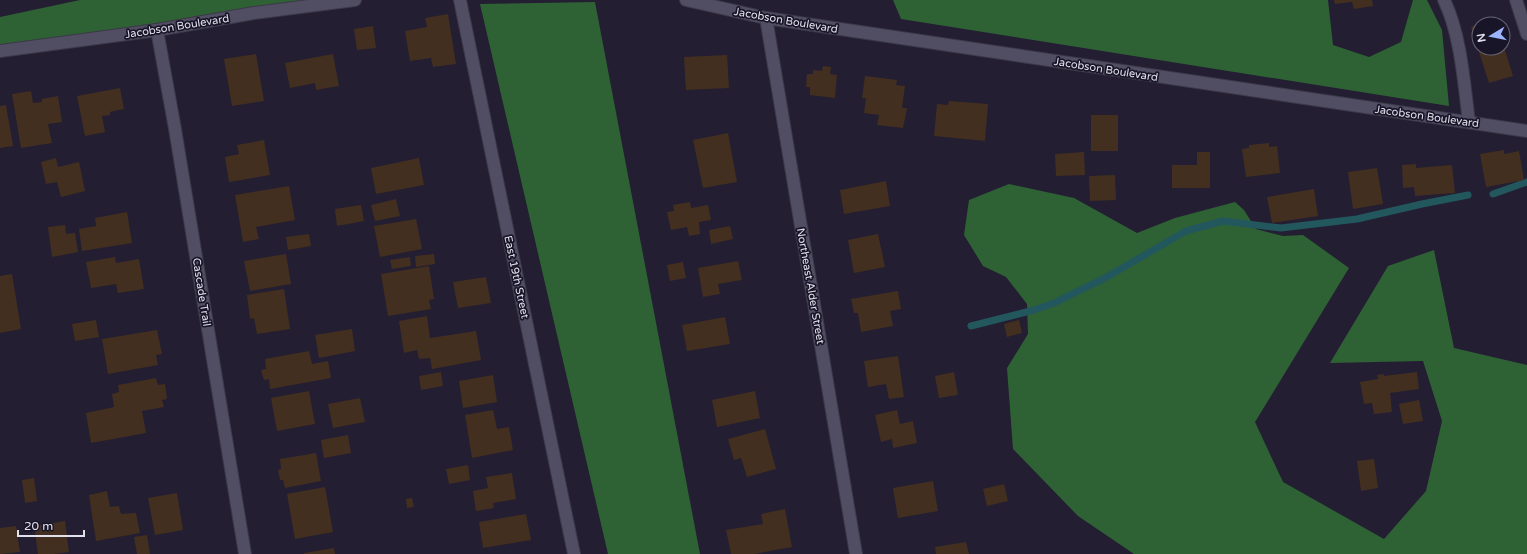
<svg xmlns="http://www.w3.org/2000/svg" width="1527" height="554" font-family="'Varela Round',sans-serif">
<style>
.forest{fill:#2e6234}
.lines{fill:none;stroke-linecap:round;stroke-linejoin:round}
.stream{stroke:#23575e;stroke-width:7}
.building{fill:#422f20}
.lane-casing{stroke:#3b3848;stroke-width:14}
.street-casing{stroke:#3b3848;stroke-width:14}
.lane{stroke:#514d63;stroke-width:12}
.street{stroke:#514d63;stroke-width:12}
.labels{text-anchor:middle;stroke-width:3.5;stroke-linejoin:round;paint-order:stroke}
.street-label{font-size:11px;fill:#e2e0ed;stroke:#191528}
</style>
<rect width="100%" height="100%" fill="#231e32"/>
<g class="forest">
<path d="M80,0H355L0,51V17Z"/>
<path d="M893,0H1328L1333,45L1369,57L1401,42L1413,0H1427L1442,30L1449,106L901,19Z"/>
<path d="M595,2L700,554H608L480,4Z"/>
<path d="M1009,184L1074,198L1137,233L1175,218L1235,202L1244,210L1256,229L1283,236L1303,235L1349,268L1255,422L1283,482L1384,539L1426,491L1442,421L1423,361L1330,363L1388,266L1434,250L1454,348L1527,365V554H1134L1078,516L1013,449L1007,368L1028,334L1027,304L1006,277L983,266L964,235L969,200Z"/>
</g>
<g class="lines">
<g class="stream">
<path d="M1493,194L1527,182"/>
<path d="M971,326L1034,310L1054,303L1105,278L1186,231L1223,221L1281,228L1357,219L1422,204L1468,195"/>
</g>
</g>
<g class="building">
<path d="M1334,0H1372L1373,6L1354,9L1352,2L1335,4Z"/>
<path d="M448,14L456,64L433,67L431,58L410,61L405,31L427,27L425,18Z"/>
<path d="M1496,19L1497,24H1482Z"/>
<path d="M1479,24V48H1503V44L1513,76L1489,83L1471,27Z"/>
<path d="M373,26L376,48L357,50L354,29Z"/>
<path d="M256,54L264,101L232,106L224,59Z"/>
<path d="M333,54L339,86L316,90L315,83L290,88L285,63Z"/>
<path d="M727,55L729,88L686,90L684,57Z"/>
<path d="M823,66L831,67L830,74L837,75L835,98L810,95V87H806L807,74H813V70L822,71Z"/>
<path d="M865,76L897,80L896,85L905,86L902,108H907L903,128L877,125L879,115L864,113L866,98H862Z"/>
<path d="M120,88L124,109L110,112V115L102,116L105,132L85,136L77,96Z"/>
<path d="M31,91L33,103L42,102V99L58,96L62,122L48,124L52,143L21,148L12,94Z"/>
<path d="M949,101L988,104L985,141L934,136L937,104L948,105Z"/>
<path d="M6,105L13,146L0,148V106Z"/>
<rect x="1091" y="115" width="27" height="36"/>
<path d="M728,133L737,182L703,188L693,140Z"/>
<path d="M264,140L270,175L229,182L225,157L239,154L237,145Z"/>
<path d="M1269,143V147L1277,146L1280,173L1246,177L1242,149L1249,148V145Z"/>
<path d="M1504,150V154L1519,151L1524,180L1486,187L1480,154Z"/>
<path d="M1084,152L1085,175L1056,176L1055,154Z"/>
<path d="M1197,152H1210V188H1172V165H1197Z"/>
<path d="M56,158L58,167L79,162L85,191L61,197L57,182L46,184L41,162Z"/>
<path d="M419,158L424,185L376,194L371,168Z"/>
<path d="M1416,164V168L1452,165L1455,193L1415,196L1414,187L1403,188L1402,165Z"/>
<path d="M1377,168L1383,204L1353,209L1348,172Z"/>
<path d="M1115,175L1116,200L1090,201L1089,176Z"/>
<path d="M886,181L890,206L844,214L840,190Z"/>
<path d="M289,186L295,220L256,227L259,239L243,242L235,195Z"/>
<path d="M1314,189L1318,216L1272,223L1267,197Z"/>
<path d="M396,199L400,216L375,221L371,205Z"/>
<path d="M690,202L691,208L708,205L711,220L699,222L700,234L689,236L687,227L671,230L667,212L674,211L673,205Z"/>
<path d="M361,205L364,221L337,226L335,209Z"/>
<path d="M127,212L132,243L82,251L79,229L96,226L95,218Z"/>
<path d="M416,219L422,249L380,257L374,226Z"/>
<path d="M65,225L66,234L75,233L78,252L52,257L48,227Z"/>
<path d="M730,226L733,239L711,244L709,230Z"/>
<path d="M309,234L311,246L288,250L286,237Z"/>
<path d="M878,234L885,267L854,273L848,240Z"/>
<path d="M286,254L291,284L250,291L244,261Z"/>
<path d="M434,254L435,264L416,267L415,256Z"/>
<path d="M115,257L116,263L139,259L144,289L118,293L116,284L91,288L86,262Z"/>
<path d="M410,257L411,266L392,269L390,260Z"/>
<path d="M738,261L742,280L718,284L720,294L703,297L698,268Z"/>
<path d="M683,262L686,278L670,281L667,265Z"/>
<path d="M429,266L434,299L429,300L431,309L388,316L381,274Z"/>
<path d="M12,274L21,329L0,333V276Z"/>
<path d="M486,277L491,303L458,308L453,282Z"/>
<path d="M284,289L290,329L257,334L254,318L250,319L247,295Z"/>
<path d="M898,291L901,309L890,311L893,326L861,332L858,313H854L851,299Z"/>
<path d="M427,316L430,338L476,331L481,360L432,369L430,358L419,359L417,350L404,353L399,321Z"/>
<path d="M725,317L730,344L687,351L682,325Z"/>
<path d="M96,320L99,337L75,341L72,324Z"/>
<path d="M1019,320L1022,333L1007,337L1004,324Z"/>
<path d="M352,329L355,351L319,358L315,335Z"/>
<path d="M157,330L162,354L156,355L158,365L108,374L102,339Z"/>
<path d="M309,351L312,364L328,361L331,378L270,389L269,379L264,380L261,370L266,369L265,359Z"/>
<path d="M898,356L904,397L889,399L886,384L868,387L864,361Z"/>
<path d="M441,372L443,386L421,390L419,376Z"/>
<path d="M954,372L958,395L939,398L935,376Z"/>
<path d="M1417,372L1419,389L1390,393L1392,412L1374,414L1372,403L1364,404L1360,382L1378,379L1377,375L1384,374V376Z"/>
<path d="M493,375L497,402L463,408L459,381Z"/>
<path d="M156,378L158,385L165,384L167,399L162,400L164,407L142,411L146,433L91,443L86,413L114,407L112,394L119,392L118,385Z"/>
<path d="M309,391L315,424L277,431L271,398Z"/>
<path d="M755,391L760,418L717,427L712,400Z"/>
<path d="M360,398L365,422L333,428L328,404Z"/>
<path d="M1419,400L1423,421L1403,424L1399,404Z"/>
<path d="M493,410L497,429L509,427L513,450L472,458L465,415Z"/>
<path d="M897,410L900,424L913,421L917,443L893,448L892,439L881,442L875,415Z"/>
<path d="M765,429L776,469L747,477L741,458L734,460L728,439Z"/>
<path d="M348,435L351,453L324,458L321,440Z"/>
<path d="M316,453L321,481L285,488L283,480H280L278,470L281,469L280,459Z"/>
<path d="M1374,459L1378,488L1361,491L1357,461Z"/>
<path d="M468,465L470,480L449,484L446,469Z"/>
<path d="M512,473L516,499L493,503L494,508L476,511L473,491L488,488L486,477Z"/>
<path d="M34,478L37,501L25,503L22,480Z"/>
<path d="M933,481L938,511L898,518L893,488Z"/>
<path d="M1004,484L1008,501L987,506L983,489Z"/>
<path d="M325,487L333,532L295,539L287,494Z"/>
<path d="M107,491L110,507L119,506L121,514L136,513L140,533L96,541L89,495Z"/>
<path d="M177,493L183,530L155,535L148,498Z"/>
<path d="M412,498L414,507L407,508L406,499Z"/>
<path d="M785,509L792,547L754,554H731L726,530L763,524L761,514Z"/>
<path d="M526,514L531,540L483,548L479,522Z"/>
<path d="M65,521L69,552L54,554H38L34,526Z"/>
<path d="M16,526L20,552L0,554V528Z"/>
<path d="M147,535L150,554H137L134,537Z"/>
<path d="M966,542L969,554H936L935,547Z"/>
<path d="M334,548L335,554H304V553Z"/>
</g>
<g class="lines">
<g class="lane-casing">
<g id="lane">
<path d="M1444,0C1461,35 1464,84 1469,122"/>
<path d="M1516,0L1527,34"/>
</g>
</g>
<g class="street-casing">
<g id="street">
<path d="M460,0L574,554"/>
<path d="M686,0L766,18L1527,131"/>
<path d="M766,18L856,554"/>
<path d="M157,30L175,129L245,554"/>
<path d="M0,51L157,30L254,13L355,0"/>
</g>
</g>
<use href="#lane" class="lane"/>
<use href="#street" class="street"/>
</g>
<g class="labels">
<g class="street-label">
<text transform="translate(786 20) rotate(10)" y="4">Jacobson Boulevard</text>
<text transform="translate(177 26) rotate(-9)" y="4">Jacobson Boulevard</text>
<text transform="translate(1106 69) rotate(9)" y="4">Jacobson Boulevard</text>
<text transform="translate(1427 116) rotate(8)" y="4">Jacobson Boulevard</text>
<text transform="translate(517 277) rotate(78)" y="4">East 19th Street</text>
<text transform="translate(811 286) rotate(80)" y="4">Northeast Alder Street</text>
<text transform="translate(202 292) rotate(81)" y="4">Cascade Trail</text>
</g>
</g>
<g transform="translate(1491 36) rotate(260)"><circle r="19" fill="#191528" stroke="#696677"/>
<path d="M0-3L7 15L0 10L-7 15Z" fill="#9bb4fd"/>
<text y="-6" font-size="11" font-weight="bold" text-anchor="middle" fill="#e2e0ed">N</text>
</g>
<path d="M18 530v6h66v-6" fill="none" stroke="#e2e0ed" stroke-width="2"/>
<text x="24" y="530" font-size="12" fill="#e2e0ed" stroke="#191528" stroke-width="3" paint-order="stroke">20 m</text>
</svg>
